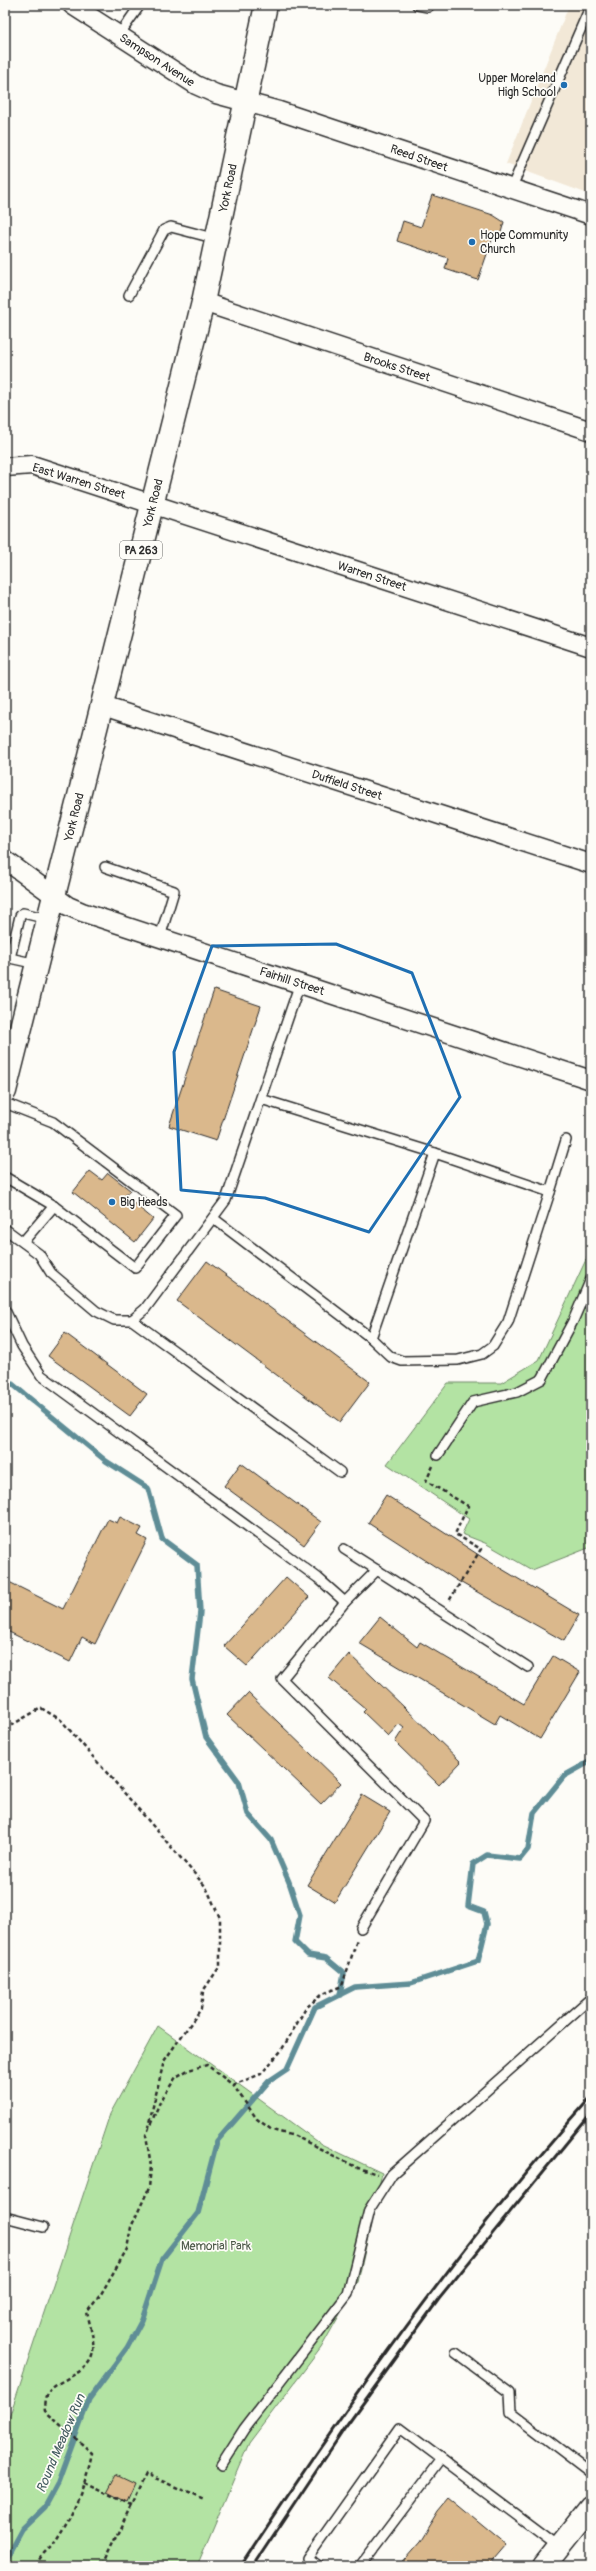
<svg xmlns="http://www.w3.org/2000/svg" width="596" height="2571" font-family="Pangolin,sans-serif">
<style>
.built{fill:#f2e8d7}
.green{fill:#b3e3a3;stroke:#6f8767}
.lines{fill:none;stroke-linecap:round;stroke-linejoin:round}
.stream{stroke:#5e8d96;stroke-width:5.5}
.building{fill:#dab88c;stroke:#2b2b2b}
.lane-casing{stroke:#2b2b2b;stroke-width:12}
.street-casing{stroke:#2b2b2b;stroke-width:21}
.secondary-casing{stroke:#2b2b2b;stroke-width:25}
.highway-casing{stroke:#2b2b2b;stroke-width:25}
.path{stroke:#2b2b2b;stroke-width:2.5;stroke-dasharray:4 3;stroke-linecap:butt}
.lane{stroke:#fdfcf7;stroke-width:9}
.street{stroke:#fdfcf7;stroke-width:18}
.secondary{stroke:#fdfcf7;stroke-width:22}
.highway{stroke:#fdfcf7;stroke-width:22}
.rail{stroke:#2b2b2b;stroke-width:3}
.marked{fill:none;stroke:#1f6fb2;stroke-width:3;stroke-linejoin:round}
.poi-dot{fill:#1f6fb2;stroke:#fdfcf7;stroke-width:1.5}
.labels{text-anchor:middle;stroke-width:3.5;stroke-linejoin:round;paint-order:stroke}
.shield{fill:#fdfcf7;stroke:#6a6a68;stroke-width:1}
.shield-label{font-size:11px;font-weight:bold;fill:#2b2b2b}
.street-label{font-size:12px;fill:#2b2b2b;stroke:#fdfcf7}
.poi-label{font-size:12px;fill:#2b2b2b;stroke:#fdfcf7;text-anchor:start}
.park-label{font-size:12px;fill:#4d5949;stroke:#fdfcf7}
.water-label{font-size:13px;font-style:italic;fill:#445c60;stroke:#fdfcf7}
</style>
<rect width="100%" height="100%" fill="#fdfcf7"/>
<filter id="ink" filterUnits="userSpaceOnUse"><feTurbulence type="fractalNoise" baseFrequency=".025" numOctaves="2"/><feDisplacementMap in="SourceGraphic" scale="8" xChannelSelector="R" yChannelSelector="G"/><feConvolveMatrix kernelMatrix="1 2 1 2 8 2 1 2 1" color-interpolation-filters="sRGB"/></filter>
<g filter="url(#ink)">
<path class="built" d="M569,5H591V195L506,164Z"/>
<g class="green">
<path d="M591,1249V1547L532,1570L485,1543L462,1534L469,1519L387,1464L448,1383H501L539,1360Z"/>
<path d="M158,2026L321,2144L382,2173L358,2282L321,2348L249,2443L197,2566H5V2430L110,2114Z"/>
</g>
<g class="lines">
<g class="stream">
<path d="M5,1378L106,1461L148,1488L162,1539L197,1565L200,1612L192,1679L206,1737L239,1782L248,1814L271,1840L289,1882L300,1915L295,1942L308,1955L326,1958L344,1973L340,1995"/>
<path d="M5,2560L22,2529L45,2507L58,2483L89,2399L127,2348L142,2320L162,2259L198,2213L217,2141L269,2081L287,2069L315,2007L355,1987L411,1983L478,1961L487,1924L484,1912L468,1906L473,1864L487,1855L520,1859L528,1849L534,1813L564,1776L591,1761"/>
</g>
</g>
<g class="building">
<path d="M432,195L493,215L504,222L500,236L494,234L478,280L445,269L448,258L397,241L403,221L421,227Z"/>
<path d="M214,990L261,1006L216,1141L169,1126Z"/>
<path d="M90,1171L102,1180L108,1173L130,1190L125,1196L153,1219L135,1242L73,1192Z"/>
<path d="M207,1261L370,1382L340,1422L177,1301Z"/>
<path d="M65,1333L147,1394L130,1416L48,1356Z"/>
<path d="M241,1463L321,1522L304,1545L224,1486Z"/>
<path d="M386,1495L485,1559L579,1615L564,1641L456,1580L368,1523Z"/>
<path d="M120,1517L142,1528L138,1535L147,1540L95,1644L82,1637L70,1662L5,1630V1580L63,1609L108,1519L117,1523Z"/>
<path d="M286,1577L309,1597L247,1666L224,1646Z"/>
<path d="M380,1617L417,1647L420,1642L524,1704L553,1656L580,1672L540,1739L500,1715L495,1724L359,1643Z"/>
<path d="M349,1654L461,1762L439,1785L395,1742L404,1728L399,1724L388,1736L363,1712L366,1709L329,1678Z"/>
<path d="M248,1693L341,1783L321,1804L227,1715Z"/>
<path d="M362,1795L390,1812L335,1902L307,1885Z"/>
<path d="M116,2475L135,2484L127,2502L107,2492Z"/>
<path d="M449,2498L506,2545L488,2566H398L420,2541L439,2510Z"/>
</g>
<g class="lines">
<g class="lane-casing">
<g id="lane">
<path d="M417,5L428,7L430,5"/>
<path d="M119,35L140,5"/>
<path d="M511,189L591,5"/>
<path d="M129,295L164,230L171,227L217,239"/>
<path d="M105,867L174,891L160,937"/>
<path d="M5,957L37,964"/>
<path d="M10,958L20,916L23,913L48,919"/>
<path d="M5,1103L53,1122L176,1215L135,1268L54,1206L5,1177"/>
<path d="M435,1153L550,1192L566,1140"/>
<path d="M213,1218L371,1338L435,1153L261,1099"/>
<path d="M5,1229L39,1254L51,1273L96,1311L114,1320H132L340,1472"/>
<path d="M23,1242L54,1206"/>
<path d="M5,1310L22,1346L41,1375L318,1578L345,1602L282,1679L424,1821L361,1928"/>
<path d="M132,1320L145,1309L226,1200L300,983"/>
<path d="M371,1338L391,1357L402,1361L458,1360L482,1354L493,1346L508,1322L550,1192"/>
<path d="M438,1455L473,1402L517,1392L542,1379L573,1321L591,1279"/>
<path d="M344,1549L377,1570"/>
<path d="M345,1602L377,1570L528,1667"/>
<path d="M5,2217L43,2227"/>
<path d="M456,2353L510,2393L511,2412L591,2473"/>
<path d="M221,2465L244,2429L348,2294L369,2210L392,2174L591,1998"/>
<path d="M319,2566L308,2558L400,2428L559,2547"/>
<path d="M360,2566L441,2459"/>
</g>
</g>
<g class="street-casing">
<g id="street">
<path d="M72,5L196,85L216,94L279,111L591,215"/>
<path d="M203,302L591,431"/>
<path d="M5,467L32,465L591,647"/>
<path d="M103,706L591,864"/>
<path d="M5,860L68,906L82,912L591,1080"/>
</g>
</g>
<g class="secondary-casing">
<path id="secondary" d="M544,2566L591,2507"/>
</g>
<g class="highway-casing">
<path id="highway" d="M5,1091L203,302L266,5"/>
</g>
<g class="path">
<path d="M433,1466L426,1481L468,1506L455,1534L481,1549L449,1601"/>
<path d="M5,1729L41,1708L61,1720L206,1887L220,1918V1966L203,1991L201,2009L164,2061L148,2127"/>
<path d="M233,2085L261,2074L281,2051L306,2008L322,1994L342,1986L357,1940"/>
<path d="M84,2482L131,2505"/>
<path d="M36,2566C41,2553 51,2548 58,2537C74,2512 86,2482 92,2453L45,2411C39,2378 83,2382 92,2356C96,2343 90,2326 87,2312L101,2294L127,2249L131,2227L149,2188L151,2166L146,2135L160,2102L176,2077L188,2070L207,2065L233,2085L257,2119L272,2130L295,2136L358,2168L377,2174"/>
<path d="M102,2566L146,2474L205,2500"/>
</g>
<use href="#lane" class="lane"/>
<use href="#street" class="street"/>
<use href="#secondary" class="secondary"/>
<use href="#highway" class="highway"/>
<g class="rail">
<path d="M241,2566C348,2403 461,2243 591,2097"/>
<path d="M253,2566L345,2428L439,2299L591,2113"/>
</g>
</g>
</g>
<path class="marked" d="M336,944L412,973L460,1097L369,1232L265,1198L181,1190L174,1052L212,946Z"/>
<g class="poi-dot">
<circle cx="564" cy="85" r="4"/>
<circle cx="472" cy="242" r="4"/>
<circle cx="112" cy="1202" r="4"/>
</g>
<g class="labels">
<rect class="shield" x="120" y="541" width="42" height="18" rx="3"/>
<g class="shield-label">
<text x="141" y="554">PA 263</text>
</g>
<g class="street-label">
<text transform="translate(157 60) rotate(33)" y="4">Sampson Avenue</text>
<text transform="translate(419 158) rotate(19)" y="4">Reed Street</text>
<text transform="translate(228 188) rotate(-78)" y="4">York Road</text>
<text transform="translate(397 367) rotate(18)" y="4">Brooks Street</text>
<text transform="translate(79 481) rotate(17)" y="4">East Warren Street</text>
<text transform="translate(153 503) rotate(-76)" y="4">York Road</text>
<text transform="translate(372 576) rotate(18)" y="4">Warren Street</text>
<text transform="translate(347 785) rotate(18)" y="4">Duffield Street</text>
<text transform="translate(74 817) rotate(-76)" y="4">York Road</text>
<text transform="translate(292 981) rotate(18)" y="4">Fairhill Street</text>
</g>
<g class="poi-label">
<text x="556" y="82" text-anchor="end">Upper Moreland<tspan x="556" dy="14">High School</tspan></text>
<text x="480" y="239">Hope Community<tspan x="480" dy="14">Church</tspan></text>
<text x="120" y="1206">Big Heads</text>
</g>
<g class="park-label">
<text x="216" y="2250">Memorial Park</text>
</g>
<g class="water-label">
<text transform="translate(60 2443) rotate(-67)" y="5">Round Meadow Run</text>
</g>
</g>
<rect width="596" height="2571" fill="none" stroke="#fdfcf7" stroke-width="20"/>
<rect x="10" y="10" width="576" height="2551" fill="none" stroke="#2b2b2b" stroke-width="1.5" filter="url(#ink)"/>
</svg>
